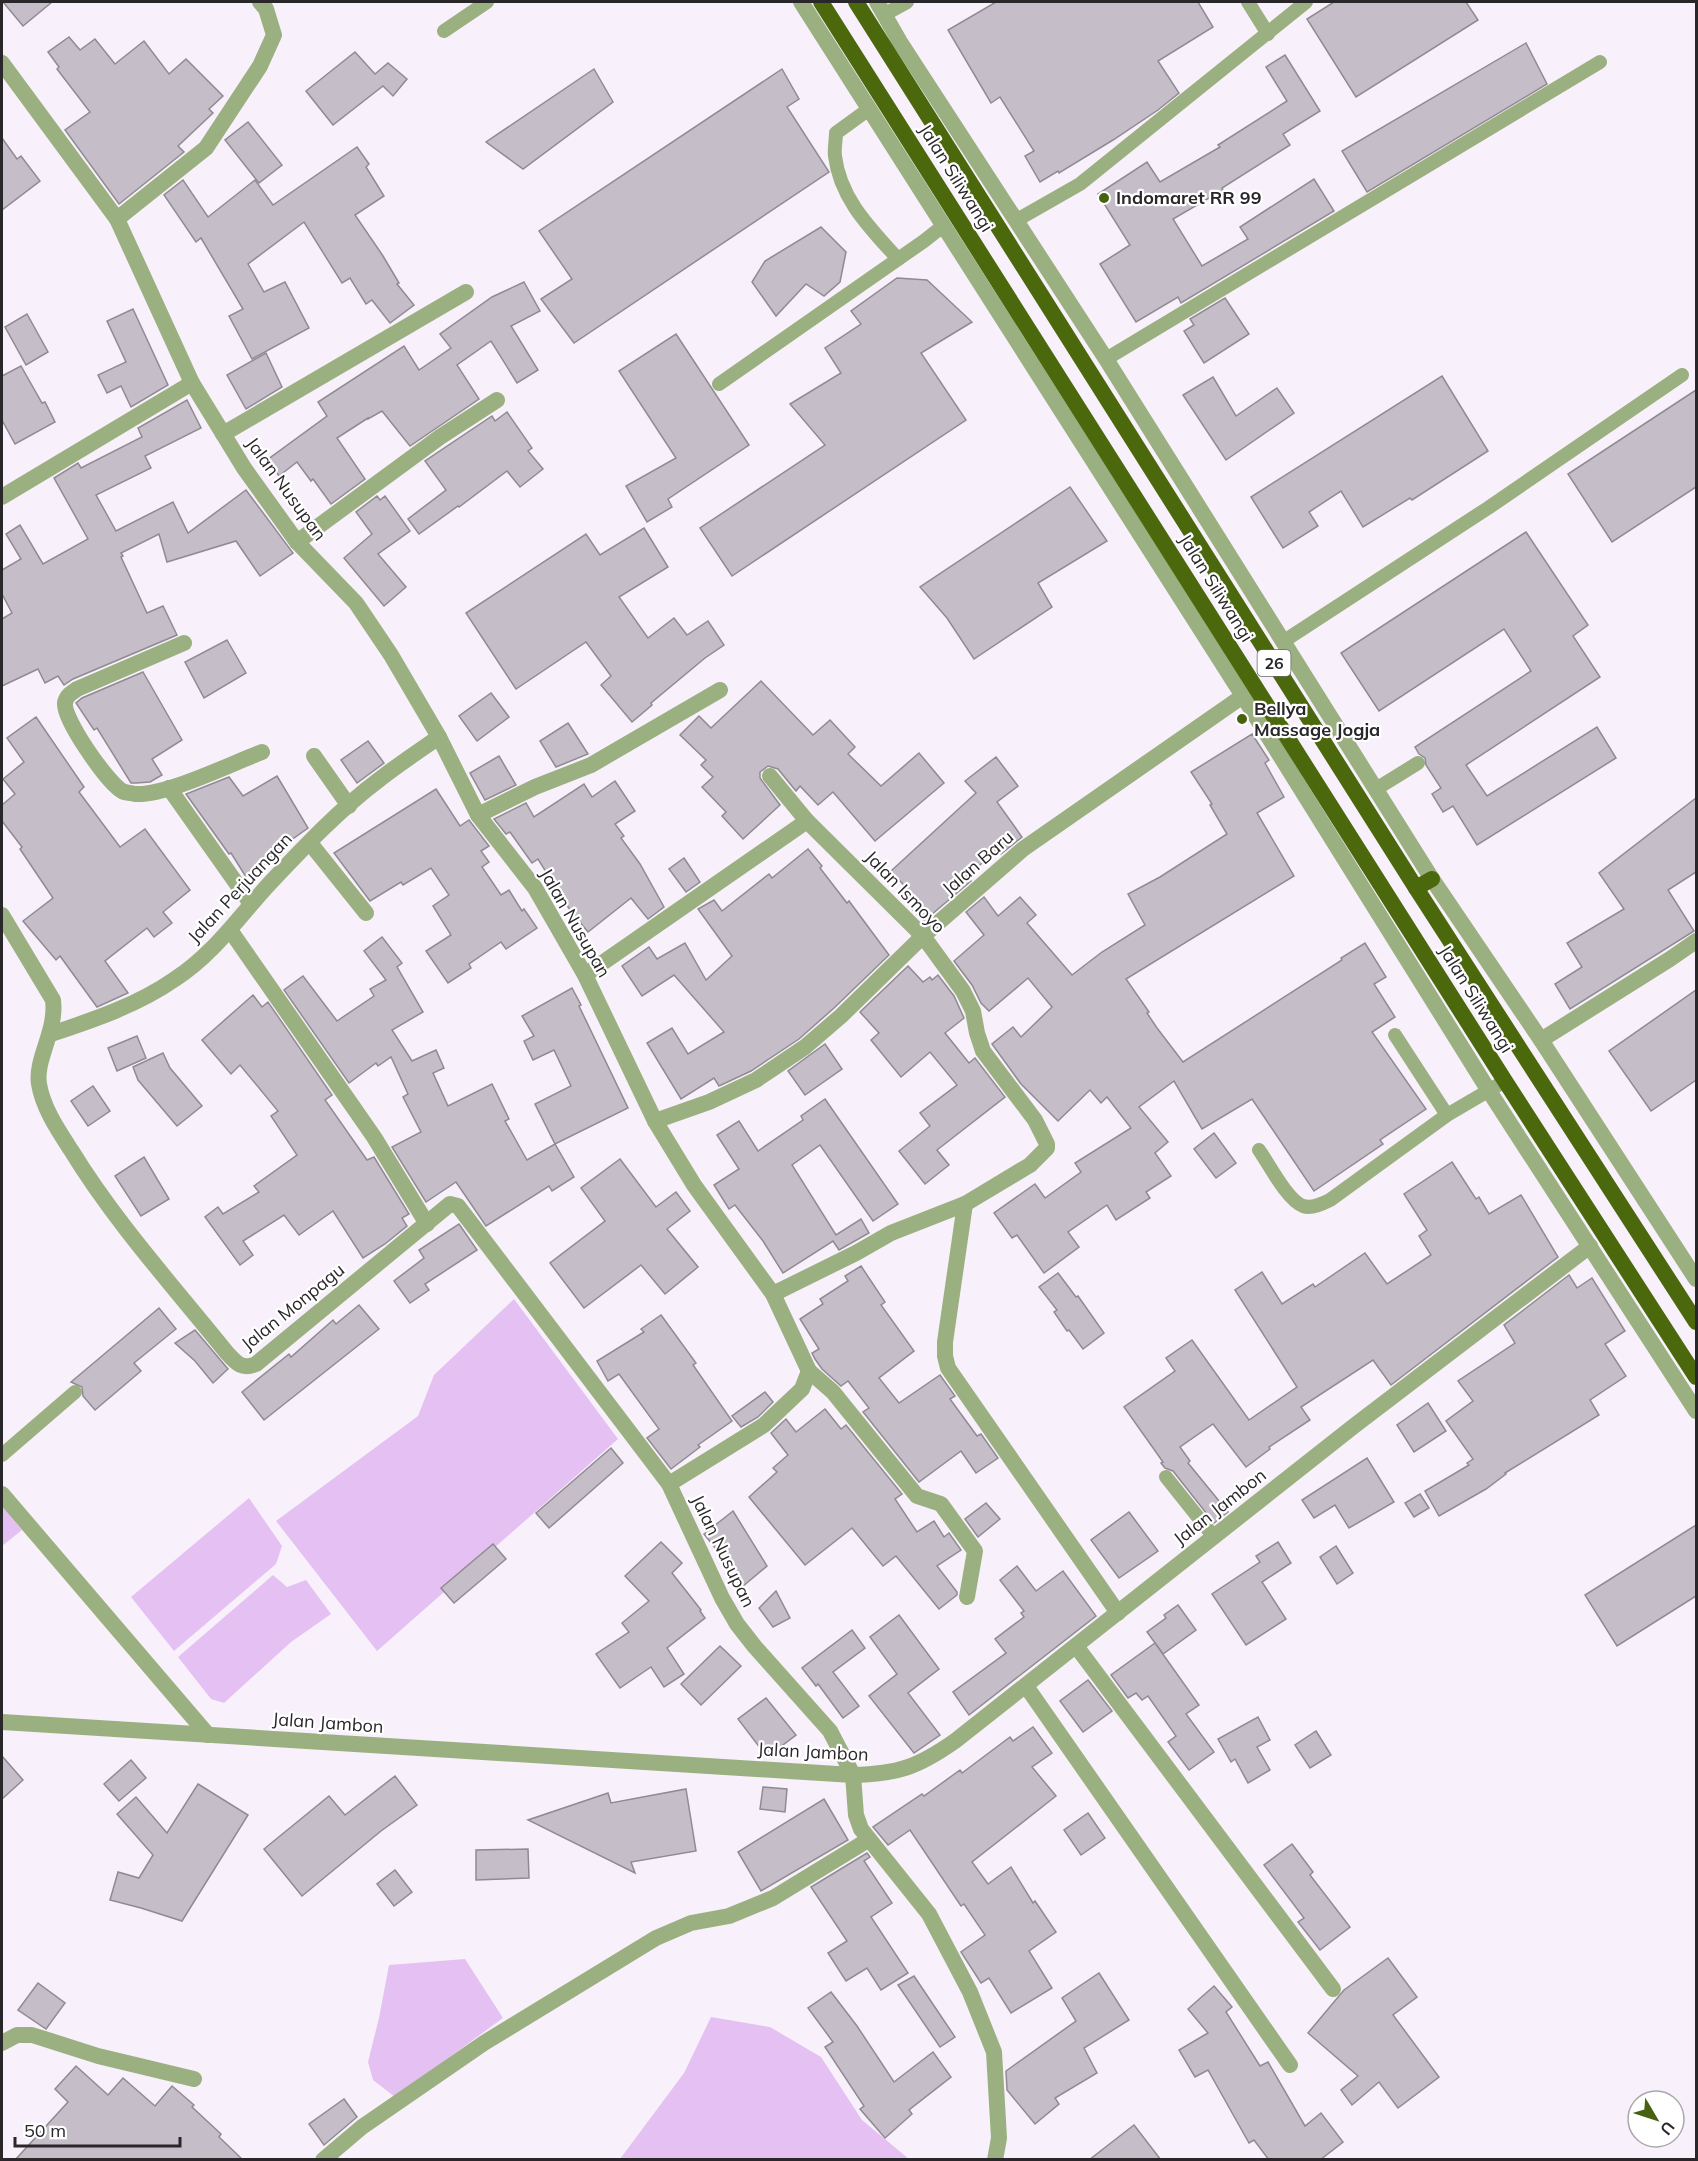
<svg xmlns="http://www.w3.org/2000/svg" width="1698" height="2161" font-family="Mulish,sans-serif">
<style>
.green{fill:#e4c1f2}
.building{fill:#c5bec8;stroke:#908a93;stroke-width:1.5}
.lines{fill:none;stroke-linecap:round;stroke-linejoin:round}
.service{stroke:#9bb080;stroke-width:14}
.minor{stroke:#9bb080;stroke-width:16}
.tertiary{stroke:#9bb080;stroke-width:16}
.trunk{stroke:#4c680d;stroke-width:16}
.poi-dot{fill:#476111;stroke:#fff;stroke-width:2}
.labels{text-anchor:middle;stroke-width:4.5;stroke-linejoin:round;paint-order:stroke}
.shield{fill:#fff;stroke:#6a686b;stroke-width:1.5}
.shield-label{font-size:16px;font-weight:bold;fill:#2a272b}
.street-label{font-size:18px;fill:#2a272b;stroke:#fff}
.poi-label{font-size:18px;font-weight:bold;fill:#2a272b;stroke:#fff;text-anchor:start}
</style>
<rect width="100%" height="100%" fill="#f8f1fb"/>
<g class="green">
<path d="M514,1299L618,1439L377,1651L276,1521L418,1416L434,1375Z"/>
<path d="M249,1498L282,1546L276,1564L174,1651L131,1597Z"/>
<path d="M2,1506L22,1530L2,1546Z"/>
<path d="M273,1575L287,1587L306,1580L331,1614L291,1642L224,1703L211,1699L178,1657Z"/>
<path d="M465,1959L503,2018L395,2097L373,2080L368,2062L379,2018L389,1965Z"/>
<path d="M711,2017L770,2027L821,2057L862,2120L909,2159H620L684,2073Z"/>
</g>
<g class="building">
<path d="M3,2H52L23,26Z"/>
<path d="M996,2H1198L1213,27L1158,61L1179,93L1158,110L1113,140L1059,173L1058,171L1040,182L1025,156L1034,151L1000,97L991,103L948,30Z"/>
<path d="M1334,2H1466L1478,20L1356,97L1307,19Z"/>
<path d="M69,37L80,50L95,39L115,64L144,41L169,74L186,59L223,96L209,109L213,113L178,146L184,152L119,204L65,130L90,112L57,69L59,67L48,52Z"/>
<path d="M1526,43L1547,84L1367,192L1342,151Z"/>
<path d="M355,52L375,74L388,63L407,79L393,96L383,86L333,125L306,91Z"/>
<path d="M1285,55L1320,111L1283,134L1290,145L1222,188L1223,190L1173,219L1202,266L1248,239L1240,227L1314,179L1334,211L1181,303L1178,297L1136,322L1100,264L1130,245L1098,194L1147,162L1160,182L1220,147L1218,145L1287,101L1266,67Z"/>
<path d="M594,69L613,102L523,169L486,142Z"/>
<path d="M782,69L799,99L787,107L829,172L574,343L541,299L572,279L539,231Z"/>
<path d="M248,122L282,165L259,183L225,140Z"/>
<path d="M2,138L17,159L21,156L40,181L2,210Z"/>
<path d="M357,147L369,164L366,167L384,196L355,215L383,256L399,283L397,284L414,305L390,323L372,300L366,304L350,278L342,283L304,222L248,264L264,292L285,282L309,328L252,359L229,316L243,309L201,238L196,242L164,195L183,180L208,217L255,180L273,205Z"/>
<path d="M821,227L846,252L840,282L824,296L806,284L776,316L752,282L765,261Z"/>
<path d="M897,278L927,280L972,322L921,353L966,420L732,576L700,528L825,445L790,404L841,373L825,348L861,324L851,311Z"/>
<path d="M524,282L540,311L511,326L538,370L517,383L491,341L457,365L479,399L410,446L382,411L368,419V418L337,438L365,479L331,504L313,479L311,481L297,462L279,476L267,460L327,416L318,402L404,346L419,370L451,348L440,334L492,297Z"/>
<path d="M1225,298L1249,334L1204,363L1184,331L1194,325L1190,319Z"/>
<path d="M133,309L168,385L131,407L121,386L107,393L98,375L126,362L107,321Z"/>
<path d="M27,314L48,352L26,365L5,327Z"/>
<path d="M676,334L749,445L668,499L672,507L647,522L626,486L676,458L619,371Z"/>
<path d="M266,353L282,387L246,409L227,375Z"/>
<path d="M21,366L42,403L45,402L55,422L15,444L2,420V376Z"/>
<path d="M1442,376L1488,451L1412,500L1410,498L1363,527L1341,491L1309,512L1318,526L1283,548L1251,497Z"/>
<path d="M1213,377L1236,416L1277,388L1294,413L1226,460L1183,395Z"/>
<path d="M1696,390V487L1612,542L1568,474Z"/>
<path d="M187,400L201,428L145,456L151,468L96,495L116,531L173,502L188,533L246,490L293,553L260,576L236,541L167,562L159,534L121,553L123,556L121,557L147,613L163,606L177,635L73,679L64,685L58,676L45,683L38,669L2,686V619L12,613L2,594V570L21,559L6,534L20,525L43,564L88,539L54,478L78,463L81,468L142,437L138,428Z"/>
<path d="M507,412L532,448L528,451L543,469L520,487L507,471L459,507L458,506L419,534L408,519L446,490L425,461L492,416L495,421Z"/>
<path d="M1070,487L1107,541L1038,583L1052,607L974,659L947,618L920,587Z"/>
<path d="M377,496L380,500L385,496L410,531L378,554L406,587L384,606L344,558L372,534L356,512Z"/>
<path d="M644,528L668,567L619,597L648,638L674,618L687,635L708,621L724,645L705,658L651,703L652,705L632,722L601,685L611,676L586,642L516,689L466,613L586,534L600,555Z"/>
<path d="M1526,532L1588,625L1573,636L1600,677L1466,765L1487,796L1597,727L1616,758L1477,845L1453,806L1443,812L1432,794L1441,788L1426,765L1425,758L1419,754L1415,747L1531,671L1504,629L1379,711L1341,653Z"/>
<path d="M227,640L246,673L204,698L185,662Z"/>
<path d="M143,672L182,740L152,759L162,775L150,782L136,783H131L97,728L94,730L76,703L82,698Z"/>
<path d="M761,681L813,735L830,720L855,747L848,754L881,786L919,753L944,783L875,841L833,792L818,805L800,786L796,791L778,769L768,766L760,772V778L780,805L743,839L722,816L726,812L702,787L713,777L701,765L706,760L680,735L699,716L711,728Z"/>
<path d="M491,693L509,717L477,741L459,716Z"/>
<path d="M36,717L84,787L79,792L120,847L145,829L190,890L163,912L172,923L154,937L147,928L105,961L128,993L97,1007L60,956L56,960L23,921L53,898L20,849L22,847L2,821V805L15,794L3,779L24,762L7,738Z"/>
<path d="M568,723L588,754L556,767L540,741Z"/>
<path d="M1252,734L1269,760L1265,763L1284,797L1257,813L1294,876L1126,979L1149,1012L1147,1013L1157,1028L1183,1062L1342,960L1341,958L1365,943L1386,977L1374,984L1395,1017L1372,1032L1426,1109L1380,1140L1383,1144L1314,1191L1252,1099L1202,1129L1174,1081L1139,1107L1168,1142L1155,1153L1171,1176L1146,1192L1150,1198L1116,1220L1107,1205L1068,1232L1079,1247L1044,1273L1017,1235L1012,1238L994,1213L1035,1184L1045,1198L1081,1172L1075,1163L1131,1128L1107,1097L1101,1103L1090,1090L1058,1121L1021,1084L992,1044L1013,1027L1021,1037L1052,1007L1028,978L989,1011L981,1003L972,985L954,961L984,935L966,912L984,897L998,916L1020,897L1036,915L1027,923L1072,975L1102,952L1145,925L1128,894L1160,877L1227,834L1210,805L1212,804L1191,772Z"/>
<path d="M368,741L384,763L357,783L341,760Z"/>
<path d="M499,756L516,785L485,800L470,773Z"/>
<path d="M996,757L1018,786L997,802L1022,837L1001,854L998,850L981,864L967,876L971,881L924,921L912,909L919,902L891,871L976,793L965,781Z"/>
<path d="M277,776L308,828L280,848L283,853L246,877L231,853L229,854L186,794L229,777L243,796Z"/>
<path d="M615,781L635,811L615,824L624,836L621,838L640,864L664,907L648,919L631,898L588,932L570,910L538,859L532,863L510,832L506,834L494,819L526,803L534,817L584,784L592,797Z"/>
<path d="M436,789L460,826L469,820L489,846L481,851L489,862L482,867L501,895L509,890L522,911L524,909L537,928L506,949L501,942L469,964L471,968L448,983L426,951L451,935L433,906L449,895L431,868L403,885L401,882L370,901L334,853Z"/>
<path d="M1696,798V872L1668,890L1694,931L1570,1009L1555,984L1582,967L1567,943L1624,909L1599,873Z"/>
<path d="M808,849L822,866L820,868L847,903L849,901L889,955L834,1008L799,1039L751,1071L719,1086L714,1078L681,1099L647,1043L672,1028L688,1054L724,1032L674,975L642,996L622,966L649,947L657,959L685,943L706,980L732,956L698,909L714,900L722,911L769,874L772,878Z"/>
<path d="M684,858L700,882L686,892L669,869Z"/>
<path d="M382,937L402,963L397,967L423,1012L392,1030L412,1061L436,1050L444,1068L433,1073L448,1106L492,1084L509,1119L505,1121L527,1160L555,1144L574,1177L552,1191L549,1186L486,1226L456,1182L426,1202L392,1147L421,1132L403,1097L408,1094L391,1057L378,1066L376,1063L349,1083L284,990L303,976L337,1021L374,996L370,989L386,980L364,951Z"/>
<path d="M908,966L923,982L930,977L932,980L938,975L954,996L964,1018L945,1033L969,1063L975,1058L1005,1097L937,1150L949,1165L925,1184L899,1151L930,1126L920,1113L957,1085L930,1052L901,1077L871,1040L879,1033L860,1012Z"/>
<path d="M572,988L581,1005L579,1006L628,1108L555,1144L535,1104L571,1086L554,1050L533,1060L524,1041L534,1036L522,1016Z"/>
<path d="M1696,990V1080L1651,1111L1609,1051Z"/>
<path d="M253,995L262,1007L268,1002L332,1095L325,1100L367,1160L374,1157L409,1214L402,1218L407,1226L385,1244L363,1258L333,1211L299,1235L284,1215L243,1241L253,1255L240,1265L205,1217L218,1207L223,1214L259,1192L254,1186L297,1155L271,1116L278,1111L240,1065L231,1074L202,1040Z"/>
<path d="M137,1036L146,1058L117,1071L108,1048Z"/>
<path d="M825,1044L842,1069L805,1095L788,1071Z"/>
<path d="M163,1053L170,1068L202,1106L177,1126L138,1080L133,1067Z"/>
<path d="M93,1086L110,1111L88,1126L71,1101Z"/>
<path d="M825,1099L898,1204L873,1221L820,1145L792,1165L836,1235L861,1219L869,1233L839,1250L833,1241L783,1273L763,1241L735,1205L729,1209L714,1185L739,1169L717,1135L739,1121L758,1151L803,1120L801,1116Z"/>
<path d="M1214,1133L1236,1163L1216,1178L1194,1149Z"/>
<path d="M144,1157L169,1199L141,1216L115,1176Z"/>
<path d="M620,1159L656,1207L676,1192L690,1211L667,1229L698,1267L665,1294L641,1265L584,1308L550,1263L605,1221L581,1188Z"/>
<path d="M1452,1162L1476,1199L1479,1197L1489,1214L1521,1195L1558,1257L1391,1385L1373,1360L1301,1407L1310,1420L1269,1447L1270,1449L1246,1467L1213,1424L1180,1447L1190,1461L1188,1463L1228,1512L1214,1523L1173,1471L1165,1468L1161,1463L1163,1462L1124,1407L1175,1371L1166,1358L1192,1340L1249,1420L1297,1387L1235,1290L1262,1272L1282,1304L1313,1284L1315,1287L1365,1253L1387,1284L1431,1255L1419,1236L1427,1230L1404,1194Z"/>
<path d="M459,1224L477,1250L425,1284L429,1290L410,1303L394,1281L424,1258L419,1250Z"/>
<path d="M861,1266L885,1302L881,1305L914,1351L879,1378L899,1403L940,1375L955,1396L950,1399L977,1436L981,1434L998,1458L976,1473L961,1451L919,1482L863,1412L869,1408L848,1381L841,1386L822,1369L815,1359L812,1353L819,1349L800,1319L823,1304L820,1299L848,1281L845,1276Z"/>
<path d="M1058,1273L1076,1297L1078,1296L1104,1333L1083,1349L1069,1330L1067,1331L1054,1312L1057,1310L1039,1287Z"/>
<path d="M1569,1275L1577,1288L1592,1278L1625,1331L1605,1344L1626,1376L1590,1400L1599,1415L1505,1473L1506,1474L1486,1489L1439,1516L1425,1491L1469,1465L1467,1463L1473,1459L1446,1421L1473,1401L1458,1381L1515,1343L1504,1325Z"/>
<path d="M359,1305L379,1329L264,1420L242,1392L289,1354L291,1357L333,1320L336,1324Z"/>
<path d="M159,1308L176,1329L134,1363L141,1371L95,1410L83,1396L82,1387L71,1382Z"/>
<path d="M661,1315L696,1363L693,1365L732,1421L698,1445L700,1447L671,1469L647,1438L659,1429L619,1374L608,1381L597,1361L644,1332L641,1329Z"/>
<path d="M195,1330L228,1369L213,1383L195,1361L175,1343Z"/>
<path d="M765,1392L773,1402L758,1417L741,1427L732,1416Z"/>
<path d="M1428,1403L1446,1431L1414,1452L1397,1425Z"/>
<path d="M825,1409L841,1429L846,1425L902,1494L895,1499L917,1532L934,1521L944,1537L949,1533L961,1550L937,1566L957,1592V1595L939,1609L896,1556L883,1566L852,1528L805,1565L749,1497L777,1472L773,1468L788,1455L771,1433L786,1419L796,1432Z"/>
<path d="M611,1448L623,1463L549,1528L536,1513Z"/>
<path d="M1367,1458L1394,1502L1349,1528L1335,1505L1314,1518L1302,1500Z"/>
<path d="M1420,1494L1429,1508L1414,1517L1405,1503Z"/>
<path d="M986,1503L1000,1519L978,1537L965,1519Z"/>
<path d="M733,1511L767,1566L742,1587L723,1562L725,1560L704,1534Z"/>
<path d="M1129,1512L1158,1551L1119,1578L1091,1540Z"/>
<path d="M1696,1525V1596L1617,1646L1585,1595Z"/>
<path d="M661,1542L682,1563L672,1573L701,1610L700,1611L705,1618L667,1648L684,1674L664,1687L651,1667L620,1688L596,1654L629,1632L622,1623L649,1601L625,1576Z"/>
<path d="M1278,1542L1291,1563L1262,1582L1286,1619L1246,1645L1212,1594L1260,1562L1256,1556Z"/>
<path d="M493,1544L506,1559L454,1603L441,1588Z"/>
<path d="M1336,1546L1353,1573L1337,1584L1320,1557Z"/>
<path d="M1017,1566L1036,1591L1063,1571L1096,1616L969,1715L953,1692L1006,1653L995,1639L1024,1617L1021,1613L1024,1611L1000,1580Z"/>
<path d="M776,1591L790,1618L773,1627L759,1608Z"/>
<path d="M1178,1605L1196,1630L1163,1654L1147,1632L1166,1618L1164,1615Z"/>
<path d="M899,1615L939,1669L908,1693L940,1735L914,1753L869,1696L897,1674L870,1637Z"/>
<path d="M852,1630L865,1648L833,1672L859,1706L843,1718L818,1684L816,1686L802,1668Z"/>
<path d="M1155,1643L1199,1705L1186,1714L1214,1752L1189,1770L1168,1742L1176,1736L1148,1696L1142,1700L1136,1693L1128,1698L1111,1675Z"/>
<path d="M720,1646L741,1666L701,1705L681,1684Z"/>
<path d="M1088,1680L1112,1711L1083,1732L1060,1701Z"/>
<path d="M766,1698L796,1735L767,1757L738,1719Z"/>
<path d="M1258,1717L1270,1740L1257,1747L1270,1770L1248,1783L1235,1759L1231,1762L1218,1739Z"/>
<path d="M1033,1727L1052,1753L1032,1767L1056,1796L972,1862L988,1884L1011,1867L1033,1903L1035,1901L1056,1932L1029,1951L1052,1988L1011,2013L989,1978L981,1983L961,1952L985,1935L964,1904L961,1906L910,1830L888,1845L873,1827L922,1794L924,1796L960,1770L962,1773L1010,1737L1013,1741Z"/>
<path d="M1316,1731L1331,1755L1310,1768L1295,1745Z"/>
<path d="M2,1756L23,1780L2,1799Z"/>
<path d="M131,1760L146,1778L119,1801L104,1784Z"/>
<path d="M395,1776L417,1805L381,1831L302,1896L264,1849L329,1796L345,1815Z"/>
<path d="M198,1784L248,1815L182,1921L141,1908L110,1900L118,1872L139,1878L153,1855L117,1814L136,1797L167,1833Z"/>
<path d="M763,1787L787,1789L785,1812L760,1809Z"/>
<path d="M686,1789L696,1851L631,1862L635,1873L528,1820L608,1793L611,1803Z"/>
<path d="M824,1799L848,1840L761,1891L738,1852Z"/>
<path d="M1088,1813L1105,1838L1081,1855L1064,1830Z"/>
<path d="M1292,1844L1313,1872L1310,1875L1350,1927L1320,1950L1298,1922L1304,1918L1264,1865Z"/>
<path d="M528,1849L529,1878L476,1880V1850Z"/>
<path d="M867,1853L870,1857L864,1861L892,1903L871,1917L908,1973L881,1990L867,1968L846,1981L828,1953L847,1941L811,1887Z"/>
<path d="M395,1870L412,1892L394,1906L377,1884Z"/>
<path d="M1388,1958L1417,1997L1393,2015L1439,2077L1398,2108L1379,2082L1352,2105L1341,2090L1358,2076L1308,2033L1344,1990Z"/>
<path d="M1099,1973L1129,2020L1084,2048L1097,2073L1055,2098L1059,2104L1035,2124L1007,2090L1006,2071L1076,2021L1062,1998Z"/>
<path d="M914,1976L955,2037L940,2047L898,1985Z"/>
<path d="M38,1983L65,2003L46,2029L18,2010Z"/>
<path d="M1214,1986L1232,2007L1226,2012L1260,2066L1268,2062L1305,2126L1321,2113L1343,2142L1320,2160H1269L1254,2140L1249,2143L1208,2070L1195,2077L1179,2050L1208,2033L1188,2009Z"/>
<path d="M831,1992L857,2026L894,2082L933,2052L951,2077L909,2110L912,2114L885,2138L860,2109L864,2106L825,2047L833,2042L808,2008Z"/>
<path d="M76,2066L108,2095L123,2078L155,2106L172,2086L194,2105L192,2107L221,2134L219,2137L243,2160H15L68,2102L55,2089Z"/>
<path d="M344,2099L357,2117L324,2145L309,2124Z"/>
<path d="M1134,2125L1161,2160H1089Z"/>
</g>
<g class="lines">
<g class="service">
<path d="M1248,2L1268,34"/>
<path d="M885,14L907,2"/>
<path d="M444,31L487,2"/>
<path d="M869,109L836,133C836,140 834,149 835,156C840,199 871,229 898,259"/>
<path d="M1017,220L1080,184L1306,2"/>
<path d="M1106,359L1600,62"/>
<path d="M719,384L924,241L943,226"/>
<path d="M1284,641L1488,508L1682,375"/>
<path d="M1376,789L1418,763"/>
<path d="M1395,1035L1447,1115"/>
<path d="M1259,1150C1269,1164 1287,1200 1303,1206C1312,1209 1322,1204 1330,1200L1447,1115L1505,1081"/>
<path d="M2,1455L75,1392"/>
<path d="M1166,1477L1214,1537"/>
</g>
<g class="minor">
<path d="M2,63L117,219L192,383L244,468L297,542L356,603L391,655L439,737L478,815L535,888L585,975L655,1121L694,1185L773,1294L809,1371L802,1389L764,1425L669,1484L722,1598L737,1624L755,1647L830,1731L853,1775L856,1815L861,1829L929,1914L970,1992L994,2052L999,2138L995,2160"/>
<path d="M117,219L206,148L260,66L274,35L266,9L260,2"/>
<path d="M223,434L466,292"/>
<path d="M2,497L192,383"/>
<path d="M297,542L440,437L497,400"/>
<path d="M184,643L77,689C71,693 66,696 65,703C63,719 107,782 122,791C126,793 131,793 135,794C166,796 230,764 262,752"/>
<path d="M314,756L349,806"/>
<path d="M770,776L807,821"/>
<path d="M169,788L251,904"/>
<path d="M478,815L535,787L591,765L720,690"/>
<path d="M310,843L366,913"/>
<path d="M2,915L53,1000C57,1031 35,1059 39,1084C43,1108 58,1130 71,1150C115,1222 174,1287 227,1353C236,1363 242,1370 256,1364L450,1204L458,1206L669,1484"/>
<path d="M230,930L374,1137L427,1224"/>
<path d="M585,975L807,821L923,936L963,991L973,1011L977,1033L983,1051L1035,1120L1047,1144V1148L1030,1165L965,1204L891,1233L856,1253L773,1294"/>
<path d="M51,1034C93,1020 138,1005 175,979C214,954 240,915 271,882C304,847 341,808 380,779C399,764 419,751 439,737"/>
<path d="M1541,1040L1670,959L1696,941"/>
<path d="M655,1121L709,1102L756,1080L805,1047L841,1016L923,936L1023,849L1243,696"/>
<path d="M965,1204L945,1342V1356L948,1368L1118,1613"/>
<path d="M809,1371L833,1392L917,1496L941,1504L975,1551L967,1597"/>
<path d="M2,1494L208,1735"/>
<path d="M1076,1646L1333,1989"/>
<path d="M1026,1686L1290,2065"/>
<path d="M2,2043L17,2035H32L98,2056L194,2079"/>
<path d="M323,2160L362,2127L484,2043L656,1938L691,1923L729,1916L773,1898L868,1840"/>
</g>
<g class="tertiary">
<path d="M801,2L1243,696L1489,1091L1696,1411"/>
<path d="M877,2L900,42L1106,359L1432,879L1541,1040L1696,1279"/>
<path d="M2,1722L853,1775C898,1774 918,1767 955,1741L1354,1426L1590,1246"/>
</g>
<g class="trunk">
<path d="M821,2L1505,1081L1696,1377"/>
<path d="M856,2L1416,888L1696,1322"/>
<path d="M1416,888L1432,879"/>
</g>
</g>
<g class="poi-dot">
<circle cx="1104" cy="198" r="6"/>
<circle cx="1242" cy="719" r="6"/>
</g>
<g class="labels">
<rect class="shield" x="1257.5" y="650" width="33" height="26" rx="4.5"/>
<g class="shield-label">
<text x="1274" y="669">26</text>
</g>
<g class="street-label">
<text transform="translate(956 178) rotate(58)" y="6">Jalan Siliwangi</text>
<text transform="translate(286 489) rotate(54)" y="6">Jalan Nusupan</text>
<text transform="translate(1216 588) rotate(58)" y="6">Jalan Siliwangi</text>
<text transform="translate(978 863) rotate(-41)" y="6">Jalan Baru</text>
<text transform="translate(240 888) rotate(-47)" y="6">Jalan Perjuangan</text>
<text transform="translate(905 892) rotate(46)" y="6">Jalan Ismoyo</text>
<text transform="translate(575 923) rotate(60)" y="6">Jalan Nusupan</text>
<text transform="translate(1476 999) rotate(58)" y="6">Jalan Siliwangi</text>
<text transform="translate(293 1307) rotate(-39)" y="6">Jalan Monpagu</text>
<text transform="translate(1220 1507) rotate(-38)" y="6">Jalan Jambon</text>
<text transform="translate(723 1551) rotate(64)" y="6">Jalan Nusupan</text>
<text transform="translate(328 1723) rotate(4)" y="6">Jalan Jambon</text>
<text transform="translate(813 1752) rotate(3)" y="6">Jalan Jambon</text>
</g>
<g class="poi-label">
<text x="1116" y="204">Indomaret RR 99</text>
<text x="1254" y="715">Bellya<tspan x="1254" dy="21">Massage Jogja</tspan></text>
</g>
</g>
<rect width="1698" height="2161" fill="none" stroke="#2a272b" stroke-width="6"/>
<g transform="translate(1656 2119) rotate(129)"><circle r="28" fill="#ffffff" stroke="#aaa9aa" stroke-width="1.5"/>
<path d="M0-4.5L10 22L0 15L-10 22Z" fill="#476111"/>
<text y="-9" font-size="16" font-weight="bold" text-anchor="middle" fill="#2a272b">U</text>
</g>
<path d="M15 2137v9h165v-9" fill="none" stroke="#2a272b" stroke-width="3"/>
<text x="24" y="2137" font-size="18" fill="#2a272b" stroke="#ffffff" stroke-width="4.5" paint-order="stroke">50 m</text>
</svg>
